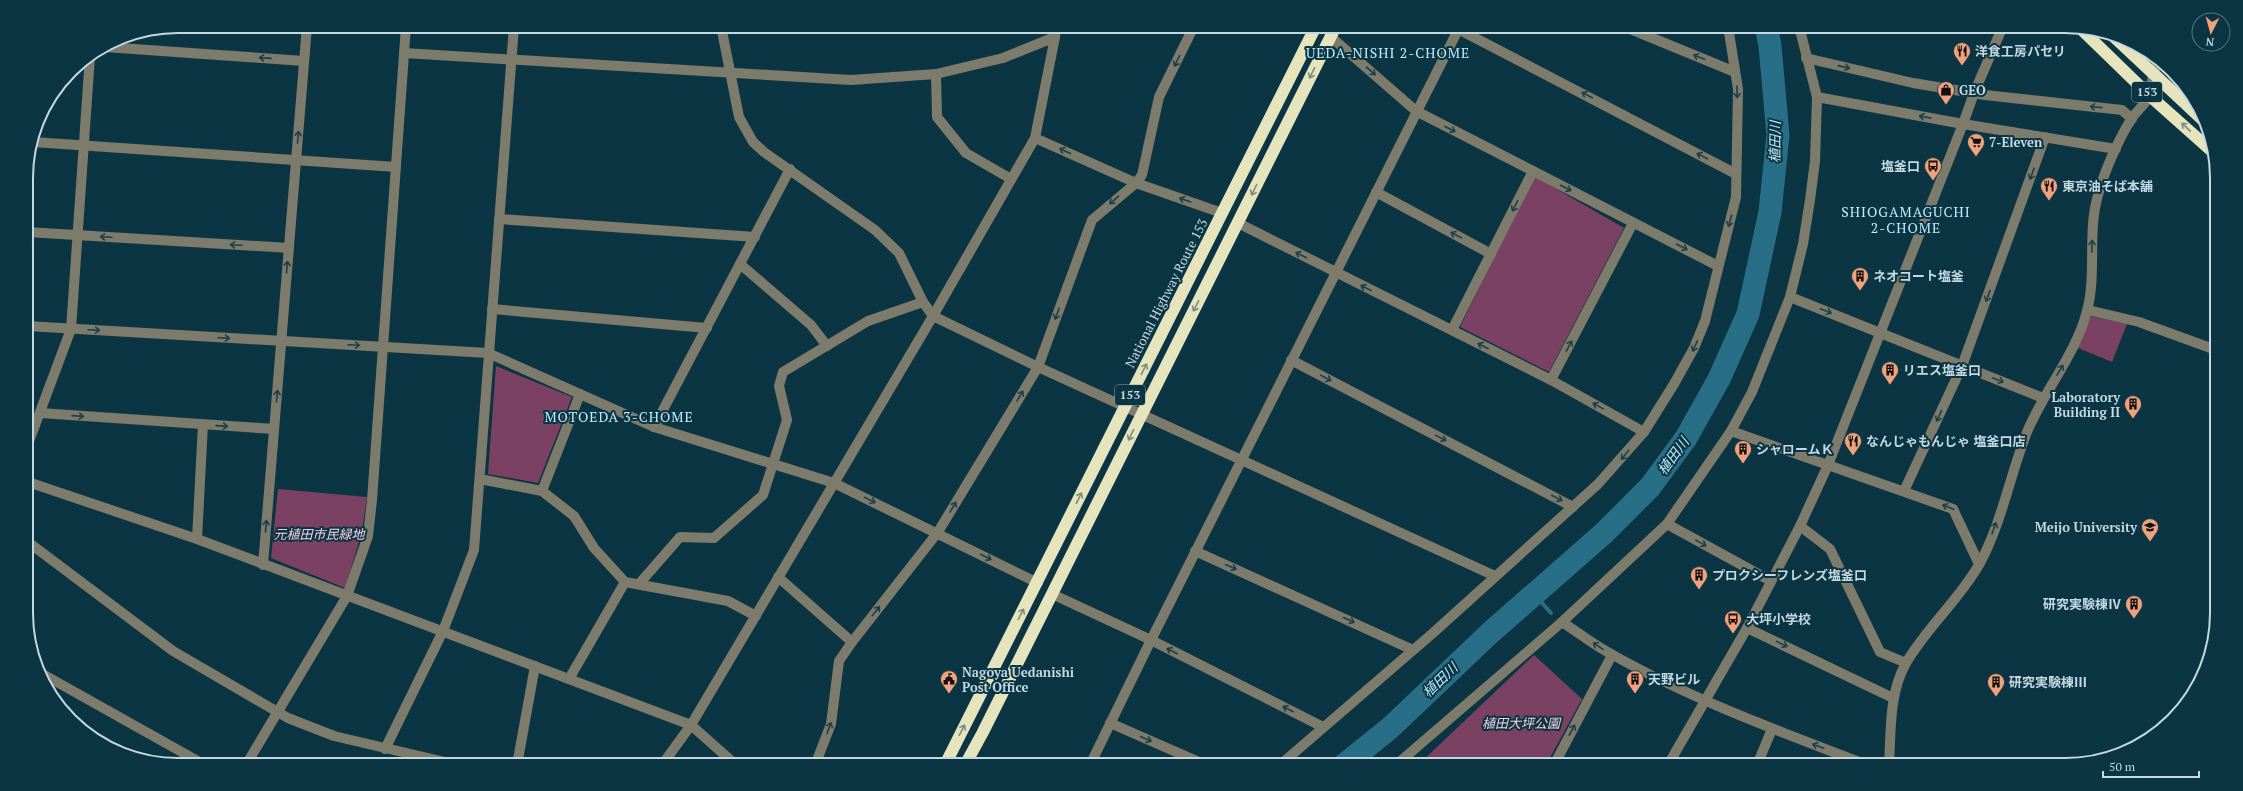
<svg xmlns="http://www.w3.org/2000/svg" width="2243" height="791" font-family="'PT Serif','Noto Sans JP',serif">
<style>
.green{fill:#7b4162}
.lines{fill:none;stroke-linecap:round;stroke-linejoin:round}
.stream{stroke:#286e87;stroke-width:4}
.river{stroke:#286e87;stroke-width:23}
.minor{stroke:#7c7b6c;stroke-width:10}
.highway{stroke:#e6e4bd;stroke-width:12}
.oneway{stroke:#1c4049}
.oneway2{stroke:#788c80}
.labels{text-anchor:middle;stroke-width:4;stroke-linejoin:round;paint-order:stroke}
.shield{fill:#0b3543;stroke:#8ca7b2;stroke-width:1}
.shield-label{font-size:12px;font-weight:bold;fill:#c3d8e1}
.poi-label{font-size:13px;font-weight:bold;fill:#c3d8e1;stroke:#0b3543;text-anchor:start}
.street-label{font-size:13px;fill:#c3d8e1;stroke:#0b3543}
.park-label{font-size:13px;font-style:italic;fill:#f6cfe3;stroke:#0b3543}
.neighbourhood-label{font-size:14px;letter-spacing:1px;fill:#c0ebfd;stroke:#0b3543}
.water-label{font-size:14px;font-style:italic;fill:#bce8fa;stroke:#0b3543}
.rim{fill:none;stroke:#c3d8e1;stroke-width:2}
</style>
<rect width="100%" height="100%" fill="#0b3543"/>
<g class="green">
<path d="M1534,176L1624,228L1549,372L1460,327Z"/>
<path d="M2091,316L2127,324L2112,362L2078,348Z"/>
<path d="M496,366L572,397L538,483L488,474Z"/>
<path d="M278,489L367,497L362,532L345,588L271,558Z"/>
<path d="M1534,655L1582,699L1546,765H1418Z"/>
</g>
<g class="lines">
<path class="stream" d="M1534,594L1551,613"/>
<path class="river" d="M1344,765L1390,728L1490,633L1604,533L1650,487L1686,438L1719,379L1748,314L1770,212L1778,135L1770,46L1766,26"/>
<g class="minor">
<path d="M721,26L739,117L753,142L764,152L875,230L899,253L923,302L933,316L1038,367L1495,576"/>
<path d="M1623,26L1735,72"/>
<path d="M1458,29L1736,174"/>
<path d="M1331,37L1416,111L1718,266"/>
<path d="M105,47L304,61"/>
<path d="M404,53L851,80L936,74L1003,58L1055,37"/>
<path d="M1806,58L1913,83L1985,95L2122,110L2132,119"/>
<path d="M936,74L937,117L966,153L1011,179"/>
<path d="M1817,97L1963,124L2116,149"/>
<path d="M1035,138L1136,183L1222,213"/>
<path d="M33,142L396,167"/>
<path d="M1376,192L1491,254"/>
<path d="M499,219L755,237"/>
<path d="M1238,223L1551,380L1644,432"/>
<path d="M27,232L289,248"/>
<path d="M740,264L811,325L827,346"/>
<path d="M1790,297L2043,398"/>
<path d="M492,309L707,328"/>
<path d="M2088,310L2139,322L2216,350"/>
<path d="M27,326L488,353L654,427L834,483L1038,583"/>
<path d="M1452,330L1533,171"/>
<path d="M1291,360L1573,507"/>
<path d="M1551,380L1633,223"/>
<path d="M40,413L274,429"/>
<path d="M654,427L790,169"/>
<path d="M1731,431L1953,509L1979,564"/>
<path d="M28,444L71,329L90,56"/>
<path d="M480,479L542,491L574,516L594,548L625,582L728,601L756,616"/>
<path d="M28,482L197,539L691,725L736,765"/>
<path d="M542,491L580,394"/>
<path d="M1904,491L1962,366L2045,137"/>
<path d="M1667,524L1771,581"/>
<path d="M1800,526L1830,549L1880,652L1906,663"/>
<path d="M197,539L203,424"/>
<path d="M28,542L173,651L288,718L334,736L458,765"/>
<path d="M1195,551L1413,650"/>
<path d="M263,565L307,26"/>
<path d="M778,577L852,642"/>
<path d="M639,584L680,537L714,538L763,495L787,420L779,386L783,372L868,321L923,302"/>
<path d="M1052,594L1151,640L1323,727"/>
<path d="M1562,622C1579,633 1595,646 1613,655C1693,700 1781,732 1867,765"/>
<path d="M1747,628L1893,698"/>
<path d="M39,672L205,765"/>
<path d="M569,679L625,582"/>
<path d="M1110,723L1206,765"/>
<path d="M385,749L443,631L474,550L514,26"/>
<path d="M246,765L347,596L368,536L372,500L406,26"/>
<path d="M517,765L535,666"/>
<path d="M662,765L691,725L933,316L1035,138L1055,37V26"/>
<path d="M815,765L831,724L839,661L852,642L938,532L1038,367L1092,220L1136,183L1142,175L1159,97L1194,26"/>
<path d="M1090,765L1151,640L1460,26"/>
<path d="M1280,765L1433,633L1598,484L1644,432L1674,384L1694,348L1705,321L1736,197L1738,89L1728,26"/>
<path d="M1396,765L1562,622L1667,524L1731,431L1752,392L1790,297L1803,244L1810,200L1815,161L1817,97L1799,26"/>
<path d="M1554,765L1612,655"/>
<path d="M1668,765L1747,628L1800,526L1828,465L1963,124L1974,93L2003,26"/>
<path d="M1757,765L1772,729"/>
<path d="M1889,765C1891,731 1889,693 1906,663C1927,627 1960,599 1980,563C2002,522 2010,475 2027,432C2044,391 2076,354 2087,311C2097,273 2087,233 2098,195C2104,172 2119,138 2132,118C2137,111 2145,104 2149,97C2155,84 2148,75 2160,61"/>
</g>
<g class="highway">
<path d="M2081,29L2150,96L2214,153"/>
<path d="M2111,34L2204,121"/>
<path d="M945,765L1316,26"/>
<path d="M965,765L983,732L1336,26"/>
</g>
</g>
<defs><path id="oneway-shaft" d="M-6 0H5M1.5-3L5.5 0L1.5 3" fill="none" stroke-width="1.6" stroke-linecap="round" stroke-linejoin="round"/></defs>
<g class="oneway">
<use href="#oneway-shaft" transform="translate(1699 57) rotate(-158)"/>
<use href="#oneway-shaft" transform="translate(265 58) rotate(-176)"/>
<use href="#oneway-shaft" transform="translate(1177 61) rotate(116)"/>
<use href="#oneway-shaft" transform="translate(1844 67) rotate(13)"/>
<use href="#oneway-shaft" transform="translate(1371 71) rotate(41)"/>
<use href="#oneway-shaft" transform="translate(1737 92) rotate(89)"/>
<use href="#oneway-shaft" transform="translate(1587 95) rotate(-152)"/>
<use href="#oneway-shaft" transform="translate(2096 107) rotate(-174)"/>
<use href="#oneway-shaft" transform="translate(1925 117) rotate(-169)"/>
<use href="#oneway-shaft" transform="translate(1450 129) rotate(27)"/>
<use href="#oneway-shaft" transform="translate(298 137) rotate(-85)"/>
<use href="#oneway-shaft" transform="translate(1065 151) rotate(-156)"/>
<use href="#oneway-shaft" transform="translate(1702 156) rotate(-152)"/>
<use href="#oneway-shaft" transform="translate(2032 174) rotate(110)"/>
<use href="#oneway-shaft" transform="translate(1566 188) rotate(27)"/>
<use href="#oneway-shaft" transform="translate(1114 200) rotate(139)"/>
<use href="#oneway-shaft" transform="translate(1185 200) rotate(-161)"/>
<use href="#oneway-shaft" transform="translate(1515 206) rotate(117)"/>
<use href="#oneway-shaft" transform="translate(1730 221) rotate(105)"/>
<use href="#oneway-shaft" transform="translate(1456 235) rotate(-152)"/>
<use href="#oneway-shaft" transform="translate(106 237) rotate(-177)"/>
<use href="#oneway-shaft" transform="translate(236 245) rotate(-177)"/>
<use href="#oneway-shaft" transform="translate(2092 246) rotate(-89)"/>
<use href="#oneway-shaft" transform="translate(1682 247) rotate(27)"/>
<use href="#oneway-shaft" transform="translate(1301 255) rotate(-153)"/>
<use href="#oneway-shaft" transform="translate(287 267) rotate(-85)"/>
<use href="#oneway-shaft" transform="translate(1366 288) rotate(-154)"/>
<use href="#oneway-shaft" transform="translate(1988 296) rotate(110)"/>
<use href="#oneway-shaft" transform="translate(1826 311) rotate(22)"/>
<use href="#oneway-shaft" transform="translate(1057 314) rotate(110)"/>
<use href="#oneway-shaft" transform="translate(94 330) rotate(3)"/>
<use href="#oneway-shaft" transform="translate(224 338) rotate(3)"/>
<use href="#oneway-shaft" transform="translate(354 345) rotate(3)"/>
<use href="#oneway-shaft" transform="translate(1483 346) rotate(-153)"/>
<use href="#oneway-shaft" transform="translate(1569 346) rotate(-62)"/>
<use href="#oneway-shaft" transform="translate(1695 346) rotate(114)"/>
<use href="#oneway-shaft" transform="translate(2060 370) rotate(-59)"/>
<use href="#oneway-shaft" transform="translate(1326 378) rotate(28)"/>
<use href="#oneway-shaft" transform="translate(1998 380) rotate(22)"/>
<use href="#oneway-shaft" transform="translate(277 396) rotate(-85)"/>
<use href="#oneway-shaft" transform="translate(1020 396) rotate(-59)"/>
<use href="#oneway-shaft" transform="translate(1598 406) rotate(-151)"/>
<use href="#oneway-shaft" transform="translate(78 416) rotate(4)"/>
<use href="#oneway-shaft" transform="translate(1939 416) rotate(115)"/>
<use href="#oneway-shaft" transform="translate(222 426) rotate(4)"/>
<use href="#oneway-shaft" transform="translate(1441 438) rotate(28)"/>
<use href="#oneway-shaft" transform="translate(1625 455) rotate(129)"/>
<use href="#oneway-shaft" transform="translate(1557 498) rotate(28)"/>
<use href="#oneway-shaft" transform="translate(870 500) rotate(26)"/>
<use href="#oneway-shaft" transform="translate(953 507) rotate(-59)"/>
<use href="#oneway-shaft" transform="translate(1948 507) rotate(-157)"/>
<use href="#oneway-shaft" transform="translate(266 526) rotate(-85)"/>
<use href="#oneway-shaft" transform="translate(1994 528) rotate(-71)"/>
<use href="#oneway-shaft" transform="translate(1701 543) rotate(29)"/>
<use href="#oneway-shaft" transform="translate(986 557) rotate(27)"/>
<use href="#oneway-shaft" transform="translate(1231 567) rotate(24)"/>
<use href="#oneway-shaft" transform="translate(876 611) rotate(-52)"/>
<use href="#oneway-shaft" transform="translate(1349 620) rotate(24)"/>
<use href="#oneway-shaft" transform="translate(1782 644) rotate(26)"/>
<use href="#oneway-shaft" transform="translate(1598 646) rotate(-146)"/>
<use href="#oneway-shaft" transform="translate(1172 651) rotate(-153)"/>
<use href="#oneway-shaft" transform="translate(1288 709) rotate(-153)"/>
<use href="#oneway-shaft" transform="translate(829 728) rotate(-71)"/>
<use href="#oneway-shaft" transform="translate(1572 730) rotate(-62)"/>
<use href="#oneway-shaft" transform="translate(1146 739) rotate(24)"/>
<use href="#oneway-shaft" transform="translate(1818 746) rotate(-159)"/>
</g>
<g class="oneway2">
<use href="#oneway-shaft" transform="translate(1312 73) rotate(116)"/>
<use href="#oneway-shaft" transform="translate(2186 127) rotate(-137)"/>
<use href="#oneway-shaft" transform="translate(1254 190) rotate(116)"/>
<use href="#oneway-shaft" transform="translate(1196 306) rotate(117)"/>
<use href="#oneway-shaft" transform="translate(1144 369) rotate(-63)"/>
<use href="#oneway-shaft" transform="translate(1131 435) rotate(116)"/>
<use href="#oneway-shaft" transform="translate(1079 498) rotate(-64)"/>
<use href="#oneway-shaft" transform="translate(1021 614) rotate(-63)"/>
<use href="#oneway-shaft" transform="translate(962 730) rotate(-63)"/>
</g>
<defs>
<g id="restaurant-pin" transform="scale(0.9)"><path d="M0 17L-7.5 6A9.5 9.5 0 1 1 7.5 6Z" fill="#f1a17c" stroke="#0b3543"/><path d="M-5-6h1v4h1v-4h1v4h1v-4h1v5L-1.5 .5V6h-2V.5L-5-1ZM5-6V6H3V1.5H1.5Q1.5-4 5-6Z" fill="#111"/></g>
<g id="shop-pin" transform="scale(0.9)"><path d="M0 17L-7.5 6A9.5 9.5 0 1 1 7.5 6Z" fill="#f1a17c" stroke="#0b3543"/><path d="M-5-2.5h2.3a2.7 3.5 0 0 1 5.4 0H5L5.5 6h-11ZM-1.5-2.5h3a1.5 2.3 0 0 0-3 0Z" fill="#111"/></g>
<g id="supermarket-pin" transform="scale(0.9)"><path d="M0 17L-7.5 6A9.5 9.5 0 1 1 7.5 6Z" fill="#f1a17c" stroke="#0b3543"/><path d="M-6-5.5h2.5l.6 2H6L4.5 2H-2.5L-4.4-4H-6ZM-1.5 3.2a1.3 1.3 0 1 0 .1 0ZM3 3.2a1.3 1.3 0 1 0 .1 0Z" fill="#111"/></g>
<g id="bus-pin" transform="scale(0.9)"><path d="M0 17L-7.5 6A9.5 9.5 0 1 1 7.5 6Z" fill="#f1a17c" stroke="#0b3543"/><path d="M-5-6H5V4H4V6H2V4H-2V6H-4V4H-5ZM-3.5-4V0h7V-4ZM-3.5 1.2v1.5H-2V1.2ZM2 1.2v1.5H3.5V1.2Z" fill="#111"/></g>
<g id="building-pin" transform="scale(0.9)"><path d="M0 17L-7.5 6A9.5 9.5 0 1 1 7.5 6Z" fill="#f1a17c" stroke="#0b3543"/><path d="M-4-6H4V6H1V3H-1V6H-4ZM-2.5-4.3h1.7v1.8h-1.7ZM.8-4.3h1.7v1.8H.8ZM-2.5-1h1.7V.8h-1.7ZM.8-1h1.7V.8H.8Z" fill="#111"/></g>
<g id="university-pin" transform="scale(0.9)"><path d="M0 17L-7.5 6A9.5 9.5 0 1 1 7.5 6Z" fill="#f1a17c" stroke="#0b3543"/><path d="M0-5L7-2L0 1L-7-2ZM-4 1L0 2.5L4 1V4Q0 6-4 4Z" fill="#111"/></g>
<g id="civic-pin" transform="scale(0.9)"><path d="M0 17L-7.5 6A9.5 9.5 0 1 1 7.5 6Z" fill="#f1a17c" stroke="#0b3543"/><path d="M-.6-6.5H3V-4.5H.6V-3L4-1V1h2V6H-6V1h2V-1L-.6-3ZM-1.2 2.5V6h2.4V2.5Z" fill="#111"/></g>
</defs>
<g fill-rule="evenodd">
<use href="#restaurant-pin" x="1962" y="51"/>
<use href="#shop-pin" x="1946" y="90"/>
<use href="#supermarket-pin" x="1976" y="142"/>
<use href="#bus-pin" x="1933" y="166"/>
<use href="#restaurant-pin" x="2049" y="186"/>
<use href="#building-pin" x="1860" y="276"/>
<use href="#building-pin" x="1890" y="370"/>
<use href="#building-pin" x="2133" y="404"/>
<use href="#restaurant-pin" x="1853" y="441"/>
<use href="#building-pin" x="1743" y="449"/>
<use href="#university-pin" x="2150" y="527"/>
<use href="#building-pin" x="1699" y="575"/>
<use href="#building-pin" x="2134" y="604"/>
<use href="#bus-pin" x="1733" y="619"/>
<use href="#civic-pin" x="949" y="679"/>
<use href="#building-pin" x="1635" y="679"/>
<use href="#building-pin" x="1996" y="682"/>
</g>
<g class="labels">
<g class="shield">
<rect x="2132" y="82" width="30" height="20" rx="3"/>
<rect x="1115" y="385" width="30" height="20" rx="3"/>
</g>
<g class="shield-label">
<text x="2147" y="96">153</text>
<text x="1130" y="399">153</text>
</g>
<g class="poi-label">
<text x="1975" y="56">洋食工房パセリ</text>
<text x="1959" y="95">GEO</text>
<text x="1989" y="147">7-Eleven</text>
<text x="1920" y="171" text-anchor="end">塩釜口</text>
<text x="2062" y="191">東京油そば本舗</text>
<text x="1873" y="281">ネオコート塩釜</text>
<text x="1903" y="375">リエス塩釜口</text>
<text x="2120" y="402" text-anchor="end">Laboratory<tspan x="2120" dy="15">Building II</tspan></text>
<text x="1866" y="446">なんじゃもんじゃ 塩釜口店</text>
<text x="1756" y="454">シャロームＫ</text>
<text x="2137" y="532" text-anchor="end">Meijo University</text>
<text x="1712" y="580">プロクシーフレンズ塩釜口</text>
<text x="2121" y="609" text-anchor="end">研究実験棟Ⅳ</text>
<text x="1746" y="624">大坪小学校</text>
<text x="962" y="677">Nagoya Uedanishi<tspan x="962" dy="15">Post Office</tspan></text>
<text x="1648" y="684">天野ビル</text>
<text x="2009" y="687">研究実験棟Ⅲ</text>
</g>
<g class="street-label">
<text transform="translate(1166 293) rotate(-63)" y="5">National Highway Route 153</text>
</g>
<g class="park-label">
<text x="319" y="539">元植田市民緑地</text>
<text x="1521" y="728">植田大坪公園</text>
</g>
<g class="neighbourhood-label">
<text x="1388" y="58">UEDA-NISHI 2-CHOME</text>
<text x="1906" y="217">SHIOGAMAGUCHI<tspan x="1906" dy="16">2-CHOME</tspan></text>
<text x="619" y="422">MOTOEDA 3-CHOME</text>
</g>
<g class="water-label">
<text transform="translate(1775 142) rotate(-89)" y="5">植田川</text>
<text transform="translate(1673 456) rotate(-54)" y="5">植田川</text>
<text transform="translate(1440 680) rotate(-44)" y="5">植田川</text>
</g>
</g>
<path d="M0 0H2243V791H0ZM178 33H2065A145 145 0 0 1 2210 178V613A145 145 0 0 1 2065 758H178A145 145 0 0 1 33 613V178A145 145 0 0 1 178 33Z" fill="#0b3543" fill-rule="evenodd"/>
<path class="rim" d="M178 33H2065A145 145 0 0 1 2210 178V613A145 145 0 0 1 2065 758H178A145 145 0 0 1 33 613V178A145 145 0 0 1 178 33Z"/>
<g transform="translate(2211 32) rotate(186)"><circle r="19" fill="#0b3543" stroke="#557682"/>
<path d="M0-3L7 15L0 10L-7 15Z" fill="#f1a17c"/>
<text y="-6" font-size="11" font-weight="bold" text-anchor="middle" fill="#c3d8e1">N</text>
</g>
<path d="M2103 771v6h96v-6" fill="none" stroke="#c3d8e1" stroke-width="2"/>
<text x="2109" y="771" font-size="12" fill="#c3d8e1" stroke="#0b3543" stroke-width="3" paint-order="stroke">50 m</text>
</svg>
